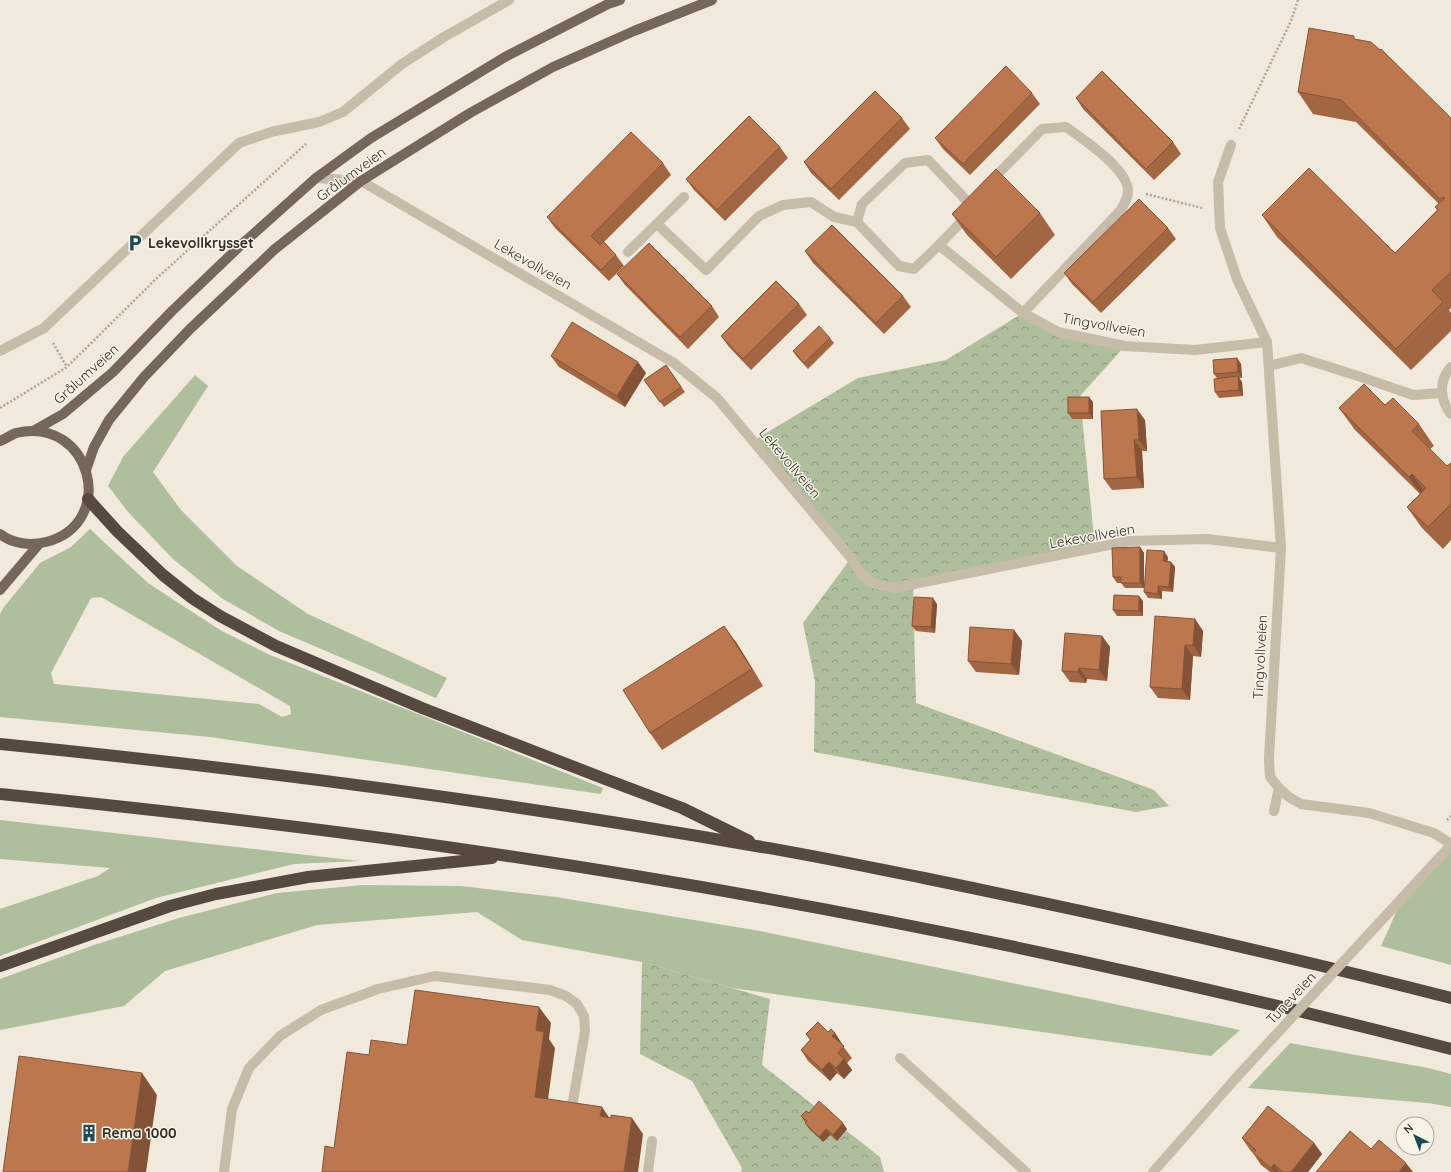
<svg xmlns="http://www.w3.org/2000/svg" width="1451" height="1172" font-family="Quicksand,sans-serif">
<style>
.green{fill:#afbe9d;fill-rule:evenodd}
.forest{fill:url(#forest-crowns)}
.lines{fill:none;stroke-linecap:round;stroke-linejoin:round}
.path{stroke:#b3a593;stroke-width:2.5;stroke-dasharray:2 2;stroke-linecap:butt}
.minor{stroke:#c7bba9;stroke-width:10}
.major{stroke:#76675b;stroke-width:10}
.highway{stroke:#554940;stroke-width:12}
.minor-bridge{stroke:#c7bba9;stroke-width:10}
.wall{fill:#a26643}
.shaded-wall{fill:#845337}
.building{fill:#bc774e;stroke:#845337}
.labels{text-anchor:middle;stroke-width:3;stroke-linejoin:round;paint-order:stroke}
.street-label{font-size:14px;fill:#352e28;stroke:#f8f3e8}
.poi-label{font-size:14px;font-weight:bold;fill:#352e28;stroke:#f8f3e8;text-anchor:start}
</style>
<defs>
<pattern id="forest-crowns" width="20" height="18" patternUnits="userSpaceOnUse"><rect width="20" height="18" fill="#afbe9d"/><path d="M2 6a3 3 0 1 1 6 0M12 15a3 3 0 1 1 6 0" fill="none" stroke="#8f9b80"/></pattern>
</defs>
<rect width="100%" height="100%" fill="#f0e9dc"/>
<g class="green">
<path d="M195,375L208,386L153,472L181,510L237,566L308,614L447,678L436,698L279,631L223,599L173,559L129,513L108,486L123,457Z"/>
<path d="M90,529L148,583L220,630L270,655L603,788L601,794L210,737L0,717V614L4,607L40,563L71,547ZM101,597L290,706L291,714L282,717L259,704L54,684L51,673L91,598Z"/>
<path d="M0,820L359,861L294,864L156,898L0,956V909L98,876L110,868L0,859Z"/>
<path d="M1451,845V965L1381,946L1403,897Z"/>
<path d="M363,885L460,886L556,897L760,931L1240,1030L1211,1056L732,988L642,962L522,940L477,912L317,925L165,971L124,1006L0,1030V979L94,945L179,918L277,893Z"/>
<path d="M1290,1043L1428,1068L1451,1074V1107L1428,1103L1248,1088Z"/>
</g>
<g class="forest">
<path d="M1023,313L1058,332L1125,346L1080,396L1095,548L913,584L916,703L1154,790L1169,806L1136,812L814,752L815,681L803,623L851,558L753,441L858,378L946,360Z"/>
<path d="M642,962L770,999L762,1065L880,1157L884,1172H741L742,1168L692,1081L640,1054Z"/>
</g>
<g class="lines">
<g class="path">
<path d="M1239,129L1291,21L1298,0"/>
<path d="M1146,194L1202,208"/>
<path d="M53,343L67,367"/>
<path d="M0,408L67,367L158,277L306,144"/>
<path d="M1447,820L1451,816"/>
</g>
<g class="minor">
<path d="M1231,145L1218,182L1220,228L1237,279L1267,342L1281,548L1269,758L1270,777L1279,788L1289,797L1301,804L1369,813L1434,833L1451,844"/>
<path d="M316,178L361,181L674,363L717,398L851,558C863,580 870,584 894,588L1129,541L1207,539L1281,548"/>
<path d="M990,182L1042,129L1066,127C1083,139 1128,169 1128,191C1128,199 1124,204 1120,211L1023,313"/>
<path d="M657,224L706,270L759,216L783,205L811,202L834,217L857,222"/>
<path d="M939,245L914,269L899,266L857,222L862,204L905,163L928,160L969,203L964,219L939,245L1023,313L1058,332L1125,346L1195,350L1267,342"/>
<path d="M628,252L684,197"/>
<path d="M0,351L44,328L239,143L271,132L319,122L343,112L402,64L444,37L509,0"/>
<path d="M1269,366L1301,358L1358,376L1413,395L1441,393"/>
<path d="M1451,367C1438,381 1440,400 1451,414"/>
<path d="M1274,811L1279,788"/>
<path d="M1403,897L1451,845"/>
<path d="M900,1058L1026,1172"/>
<path d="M224,1172L232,1109L249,1068L280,1036L321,1010L378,989L435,976L550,990L566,996L577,1004L584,1016L585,1031L573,1101"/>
<path d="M648,1172L652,1141"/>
<path d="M1153,1172L1236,1078"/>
</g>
<g class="major">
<path d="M33,431L63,414L113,372L172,311L241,245L316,178L371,138L505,57L608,4L620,0"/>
<path d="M0,441C5,439 11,435 16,433C91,415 119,523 46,542C31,546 13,544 0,534"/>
<path d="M86,470L94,447L109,420L144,377L190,329L275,249L361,181L470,113L553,67L634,31L712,0"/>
<path d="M0,590L39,544"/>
</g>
<g class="highway">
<path d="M88,499L117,531L163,575L192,598L220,616L276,646L422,708L605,779L682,808L749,841"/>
<path d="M0,744C253,769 505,802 756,846C812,855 868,867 924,878C1100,914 1276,953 1451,998"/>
<path d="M0,794C170,811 339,830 508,856C825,903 1140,969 1451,1049"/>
<path d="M0,966L170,906L216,894L308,877L492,858"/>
</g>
<path class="minor-bridge" d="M1236,1078L1403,897"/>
</g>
<g class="wall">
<path d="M1356,39L1451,118V308L1449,310L1451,313V331L1411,370L1277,237L1262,215L1395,253L1437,210L1435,207L1439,204L1356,122L1313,114L1298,92Z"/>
<path d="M1032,93L1040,104L970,175L943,149L935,138Z"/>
<path d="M1076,98L1173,142L1181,154L1154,180L1083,109Z"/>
<path d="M902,118L910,129L839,200L811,173L804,162Z"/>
<path d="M780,147L788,158L725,221L694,190L686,179Z"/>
<path d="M663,163L671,175L604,242L616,255L624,266L609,281L555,228L547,217Z"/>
<path d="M1040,213L1055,235L1011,279L967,235L952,214Z"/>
<path d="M1168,228L1176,239L1101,313L1072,284L1064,273Z"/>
<path d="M805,251L903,296L911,307L884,334L813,263Z"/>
<path d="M617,274L712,306L719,317L688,349L625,285Z"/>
<path d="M799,304L807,315L751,370L729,347L721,336Z"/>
<path d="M830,338L834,343L808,369L797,357L793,351Z"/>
<path d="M551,356L646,373L625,407L559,367Z"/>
<path d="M1237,358L1241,364L1242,378H1239L1242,382L1243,396L1219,398L1215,392L1217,378L1214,374Z"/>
<path d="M666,365L685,392L664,407L644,380Z"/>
<path d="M1093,402V419H1072L1068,413Z"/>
<path d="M1385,405L1419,424L1434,446L1430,449L1447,466L1451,463V540L1443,549L1422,528L1407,507L1420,494L1355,430L1339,408Z"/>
<path d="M1145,420L1147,451H1142L1144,488L1112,490L1104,479Z"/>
<path d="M1140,547L1144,553V588H1125L1121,583H1117L1113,577Z"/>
<path d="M1168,557L1167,561L1171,562L1175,567L1173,592L1162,591V599L1148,598L1144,592Z"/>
<path d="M1143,601V616H1117L1113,610Z"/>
<path d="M937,604L935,633L916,631L912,626Z"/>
<path d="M1195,619L1203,631L1201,657L1193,656L1190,700L1158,698L1150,687Z"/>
<path d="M1014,630L1022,641L1019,675L976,672L968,661Z"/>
<path d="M1102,636L1110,647L1107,681L1087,679L1086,683L1070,682L1062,671Z"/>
<path d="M736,642L763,686L662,750L650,733Z"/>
<path d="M828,1032L835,1033L842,1044V1045L852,1058L847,1063L852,1070L844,1079L837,1073L830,1081L808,1061L801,1050L810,1040L806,1034Z"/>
<path d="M809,1113L847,1129L837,1141L830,1135L823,1142L809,1129L805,1123V1122L801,1116Z"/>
<path d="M1242,1138L1314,1143L1322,1154L1308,1172H1270L1261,1165L1253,1153L1250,1150Z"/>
</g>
<g class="shaded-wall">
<path d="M1237,358L1241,364L1242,378L1238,372Z"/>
<path d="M638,362L646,373L625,407L617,396Z"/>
<path d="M1238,376L1242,382L1243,396L1239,390Z"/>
<path d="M1089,397L1093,402V419L1089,413Z"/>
<path d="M1137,409L1145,420L1147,451L1139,440Z"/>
<path d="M1134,440L1142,451L1144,488L1137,477Z"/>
<path d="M1412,474L1427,495L1424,499L1409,477Z"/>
<path d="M1140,547L1144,553V588L1140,583Z"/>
<path d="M1164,551L1168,557L1167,566L1163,561Z"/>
<path d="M1171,562L1175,567L1173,592L1169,587Z"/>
<path d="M1158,586L1162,591V599L1158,594Z"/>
<path d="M1139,596L1143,601V616L1139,611Z"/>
<path d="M933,598L937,604L935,633L931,627Z"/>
<path d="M1195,619L1203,631L1201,657L1193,645Z"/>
<path d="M724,626L736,642L763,686L752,669Z"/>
<path d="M1014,630L1022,641L1019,675L1011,664Z"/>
<path d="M1102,636L1110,647L1107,681L1099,670Z"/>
<path d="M1185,645L1193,656L1190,700L1182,689Z"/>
<path d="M1079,668L1087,679L1086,683L1078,672Z"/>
<path d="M539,1007L551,1023L549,1039L555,1048L546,1114L535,1097L536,1030Z"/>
<path d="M835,1033L842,1044L840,1047L832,1036Z"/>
<path d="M844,1059L852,1070L844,1079L836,1068Z"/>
<path d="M829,1062L837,1073L830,1081L822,1070Z"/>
<path d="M142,1073L157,1095L146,1172H128Z"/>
<path d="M602,1107L613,1123L600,1116Z"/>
<path d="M632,1118L643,1134L638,1172H624Z"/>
<path d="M843,1123L847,1129L837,1141L833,1135Z"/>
<path d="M826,1129L830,1135L823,1142L819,1137Z"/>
<path d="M1314,1143L1322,1154L1308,1172H1291Z"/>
<path d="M1406,1163L1413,1172H1399Z"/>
<path d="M1274,1164L1279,1172H1274L1271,1168Z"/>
</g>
<g class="building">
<path d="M1309,28L1354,36V39L1371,42L1380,50L1381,49L1451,118V272L1432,290L1443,302L1396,349L1262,215L1309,168L1395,253L1438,210L1435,207L1445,198L1443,197L1440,199L1341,100L1298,92Z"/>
<path d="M1006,66L1032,93L963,164L935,138Z"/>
<path d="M1102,71L1173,142L1146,169L1076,98Z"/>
<path d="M875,91L902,118L831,189L804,162Z"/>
<path d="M749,116L780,147L717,210L686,179Z"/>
<path d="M631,132L663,163L591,236L600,245L603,241L616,255L601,270L547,217Z"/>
<path d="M996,169L1040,213L996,257L952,214Z"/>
<path d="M1139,199L1168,228L1093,302L1064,273Z"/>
<path d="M832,225L903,296L876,323L805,251Z"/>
<path d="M649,243L712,306L680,337L617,274Z"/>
<path d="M776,281L799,304L743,359L721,336Z"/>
<path d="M572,322L638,362L617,396L551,356Z"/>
<path d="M819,326L830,338L804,363L793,351Z"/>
<path d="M1237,358L1238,372L1214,374L1213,360Z"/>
<path d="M666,365L681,387L660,402L644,380Z"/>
<path d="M1238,376L1239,390L1215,392L1214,379Z"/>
<path d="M1364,384L1385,405L1393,398L1419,424L1412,431L1447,466L1451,463V504L1428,527L1407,507L1426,488L1412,474L1409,477L1339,408Z"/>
<rect x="1068" y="397" width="21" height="16"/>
<path d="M1137,409L1139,440H1134L1137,477L1104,479L1101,411Z"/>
<path d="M1140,547V583H1121V577H1113L1112,548Z"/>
<path d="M1147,550L1164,551L1163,561L1171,562L1169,587L1158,586V594L1144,592Z"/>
<path d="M1114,595L1139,596V611L1113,610Z"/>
<path d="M914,597L933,598L931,627L912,626Z"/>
<path d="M1155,616L1195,619L1193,645H1185L1182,689L1150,687Z"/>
<path d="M724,626L752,669L650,733L623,690Z"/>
<path d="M970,627L1014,630L1011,664L968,661Z"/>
<path d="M1065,633L1102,636L1099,670L1079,668L1078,672L1062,671Z"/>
<path d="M415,990L539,1007L536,1030L544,1032L535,1097L602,1107L600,1116L611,1118V1115L632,1118L624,1172H322L325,1146L334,1148L347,1052L369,1055L371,1040L407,1045Z"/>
<path d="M818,1022L828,1032L831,1029L835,1033L832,1036L844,1046L838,1053L844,1059L836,1068L829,1062L822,1070L801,1050L811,1039L806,1034Z"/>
<path d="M19,1056L142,1073L128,1172H3Z"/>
<path d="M819,1101L843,1123L833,1135L826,1129L819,1137L805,1123L807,1121L801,1116L806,1111L809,1113Z"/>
<path d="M1268,1106L1314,1143L1291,1172H1283L1274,1164L1271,1168L1253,1153L1256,1150L1242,1138Z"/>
<path d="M1350,1131L1371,1149L1379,1140L1406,1163L1399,1172H1316Z"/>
</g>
<defs>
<g id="parking-bare" transform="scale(1.38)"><path d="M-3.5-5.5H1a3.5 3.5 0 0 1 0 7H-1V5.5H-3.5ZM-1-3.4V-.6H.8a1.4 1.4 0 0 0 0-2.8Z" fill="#214953" stroke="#f8f3e8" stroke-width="2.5" paint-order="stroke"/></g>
<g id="building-bare" transform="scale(1.38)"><path d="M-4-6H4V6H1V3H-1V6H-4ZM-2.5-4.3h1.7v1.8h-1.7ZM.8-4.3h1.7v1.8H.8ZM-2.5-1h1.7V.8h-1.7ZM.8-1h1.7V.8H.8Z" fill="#214953" stroke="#f8f3e8" stroke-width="2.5" paint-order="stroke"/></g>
</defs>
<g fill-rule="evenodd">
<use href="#parking-bare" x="135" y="243"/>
<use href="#building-bare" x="89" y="1133"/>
</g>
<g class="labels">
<g class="street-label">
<text transform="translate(351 174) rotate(-36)" y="5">Grålumveien</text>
<text transform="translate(533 264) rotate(30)" y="5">Lekevollveien</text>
<text transform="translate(1104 325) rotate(10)" y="5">Tingvollveien</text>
<text transform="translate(86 374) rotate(-42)" y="5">Grålumveien</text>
<text transform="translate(790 463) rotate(50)" y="5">Lekevollveien</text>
<text transform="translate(1092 536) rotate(-10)" y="5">Lekevollveien</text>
<text transform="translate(1260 657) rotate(-87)" y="5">Tingvollveien</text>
<text transform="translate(1291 998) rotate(-47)" y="5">Tuneveien</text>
</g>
<g class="poi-label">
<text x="148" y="248">Lekevollkrysset</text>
<text x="102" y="1138">Rema 1000</text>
</g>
</g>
<g transform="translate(1415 1136) rotate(318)"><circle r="19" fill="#f8f3e8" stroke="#aaa49b"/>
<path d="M0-3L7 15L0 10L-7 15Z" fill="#214953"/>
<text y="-6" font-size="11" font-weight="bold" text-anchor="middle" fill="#352e28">N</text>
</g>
</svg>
